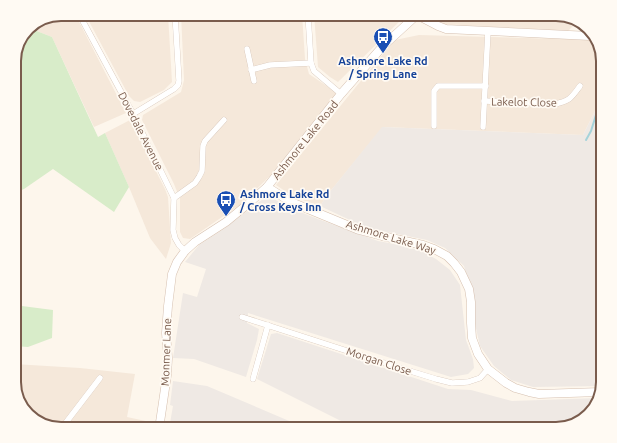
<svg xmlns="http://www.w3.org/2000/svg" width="617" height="443" font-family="Ubuntu,sans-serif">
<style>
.residential{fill:#f5e8da}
.industrial{fill:#efe9e4}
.green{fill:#d8ecc9}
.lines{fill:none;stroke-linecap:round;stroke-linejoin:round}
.stream{stroke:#a5d3da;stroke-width:2}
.street-casing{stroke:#d1beb0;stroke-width:6}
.secondary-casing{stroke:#d6c0b0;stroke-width:9}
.street{stroke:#fff;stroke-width:5.5}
.secondary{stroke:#fff;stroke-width:8}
.labels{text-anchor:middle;stroke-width:3.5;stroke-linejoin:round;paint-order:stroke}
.transit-label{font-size:11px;font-weight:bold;fill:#164399;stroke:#fffaf3}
.street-label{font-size:11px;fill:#7a5c4d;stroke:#fffaf3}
.rim{fill:none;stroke:#7a5c4d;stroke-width:2}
</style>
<rect width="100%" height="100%" fill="#fdf6ec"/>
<g class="residential">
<path d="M61,14H75L126,113L94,127L52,37L29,28L30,26Z"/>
<path d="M85,14H168L172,82L164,90L140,102L134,101L129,96Z"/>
<path d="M181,14H302L305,59L309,74L337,93L273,173L241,204L190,239L183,238L180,232V199L174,184L142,120L143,115L181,92L184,80Z"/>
<path d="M314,14H407L338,82L330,77L318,67Z"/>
<path d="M430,14H556L578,21L568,31L444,24L434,18Z"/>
<path d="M419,35L593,40L603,61V80L600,85L596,109L583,135L383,127L328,194L320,206L294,197L276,185L377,61L395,40Z"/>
<path d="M130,120L165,189L168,197L171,243L166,259L150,238L129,187L105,133Z"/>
<path d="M14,364L80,368L135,374L127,417L155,423L153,429H61L45,419L28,410L14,385Z"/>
</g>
<g class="industrial">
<path d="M603,81V382L602,386L533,387L511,380L494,366L480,346L475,324L474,299L464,266L445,248L427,240L367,228L320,206L328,194L382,127L583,135L596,109L600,85Z"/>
<path d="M272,198L290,208L318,219L378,241L400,245L421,251L436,259L450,270L460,285L466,340L473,359L474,368L468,374L451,377L248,313L247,323L259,329L257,340L246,377L194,359L173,358L183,293L197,297L206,269L185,262L199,245L225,228L263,199Z"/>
<path d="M277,333L448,389L471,390L512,401L598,398L593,410L556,429H348L349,425L257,379L271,334Z"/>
<path d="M173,381L207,386L308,429H169L173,406L170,405Z"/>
</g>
<g class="green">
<path d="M29,28L52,37L98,137L105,133L129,187L114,212L53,169L24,189L14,193V58Z"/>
<path d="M14,305L53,310L52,338L28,347L14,346Z"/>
</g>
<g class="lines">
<path class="stream" d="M586,140L591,131L596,115"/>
<g class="street-casing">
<g id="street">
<path d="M79,14L133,114L174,198L173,230L175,238L179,245L185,251"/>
<path d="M308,14L311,63L314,71L341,94"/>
<path d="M586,35V26"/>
<path d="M247,49L254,81"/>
<path d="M251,70L270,65L311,63"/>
<path d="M484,101L555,104C570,101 571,98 580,86"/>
<path d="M133,114L174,89L178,85L179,81L175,14"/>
<path d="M434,126V91L438,86H486"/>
<path d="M483,127L488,31"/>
<path d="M174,198L195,183L199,177L202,171L203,146L205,141L224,120"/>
<path d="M242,317L397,367L436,379L452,383L468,382L480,378L488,369"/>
<path d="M253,379L268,325"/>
<path d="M61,429L100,378"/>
</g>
</g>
<g class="secondary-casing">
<g id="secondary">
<path d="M417,15L438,26L446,29L590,36"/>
<path d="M267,187L291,202L359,230L382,236L423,245L434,249L447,256L454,263L461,272L469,289L471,302V323L472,338L478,354L488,369L506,383L515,388L529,392L539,394L600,392"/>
<path d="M32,419L38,421"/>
<path d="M159,429L167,375L168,358L166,333L168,306L172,274L177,262L185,251L195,242L226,222L249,203L267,187L341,94L383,46L418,14"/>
</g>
</g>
<use href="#street" class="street"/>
<use href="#secondary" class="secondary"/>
</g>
<defs>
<g id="bus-pin" transform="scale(1)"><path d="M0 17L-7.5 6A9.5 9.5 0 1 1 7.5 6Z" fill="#1a4fb4" stroke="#fffaf3"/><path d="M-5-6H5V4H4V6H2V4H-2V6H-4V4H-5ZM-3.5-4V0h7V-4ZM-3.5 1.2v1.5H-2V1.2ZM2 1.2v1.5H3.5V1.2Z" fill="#fff"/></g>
</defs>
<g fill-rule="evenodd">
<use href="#bus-pin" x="383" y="37"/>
<use href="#bus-pin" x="226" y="200"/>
</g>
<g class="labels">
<g class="transit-label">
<text x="383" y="65">Ashmore Lake Rd<tspan x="383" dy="13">/ Spring Lane</tspan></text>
<text x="240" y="198" text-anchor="start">Ashmore Lake Rd<tspan x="240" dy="13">/ Cross Keys Inn</tspan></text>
</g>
<g class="street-label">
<text transform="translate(524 102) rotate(1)" y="4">Lakelot Close</text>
<text transform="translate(141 131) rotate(63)" y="4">Dovedale Avenue</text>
<text transform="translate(305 140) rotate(-51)" y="4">Ashmore Lake Road</text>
<text transform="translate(391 237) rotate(17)" y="4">Ashmore Lake Way</text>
<text transform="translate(166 352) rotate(-88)" y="4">Monmer Lane</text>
<text transform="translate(379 361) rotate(18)" y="4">Morgan Close</text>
</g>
</g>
<path d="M0 0H617V443H0ZM61 21H556A40 40 0 0 1 596 61V382A40 40 0 0 1 556 422H61A40 40 0 0 1 21 382V61A40 40 0 0 1 61 21Z" fill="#fffaf3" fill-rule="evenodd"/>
<path class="rim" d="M61 21H556A40 40 0 0 1 596 61V382A40 40 0 0 1 556 422H61A40 40 0 0 1 21 382V61A40 40 0 0 1 61 21Z"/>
</svg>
